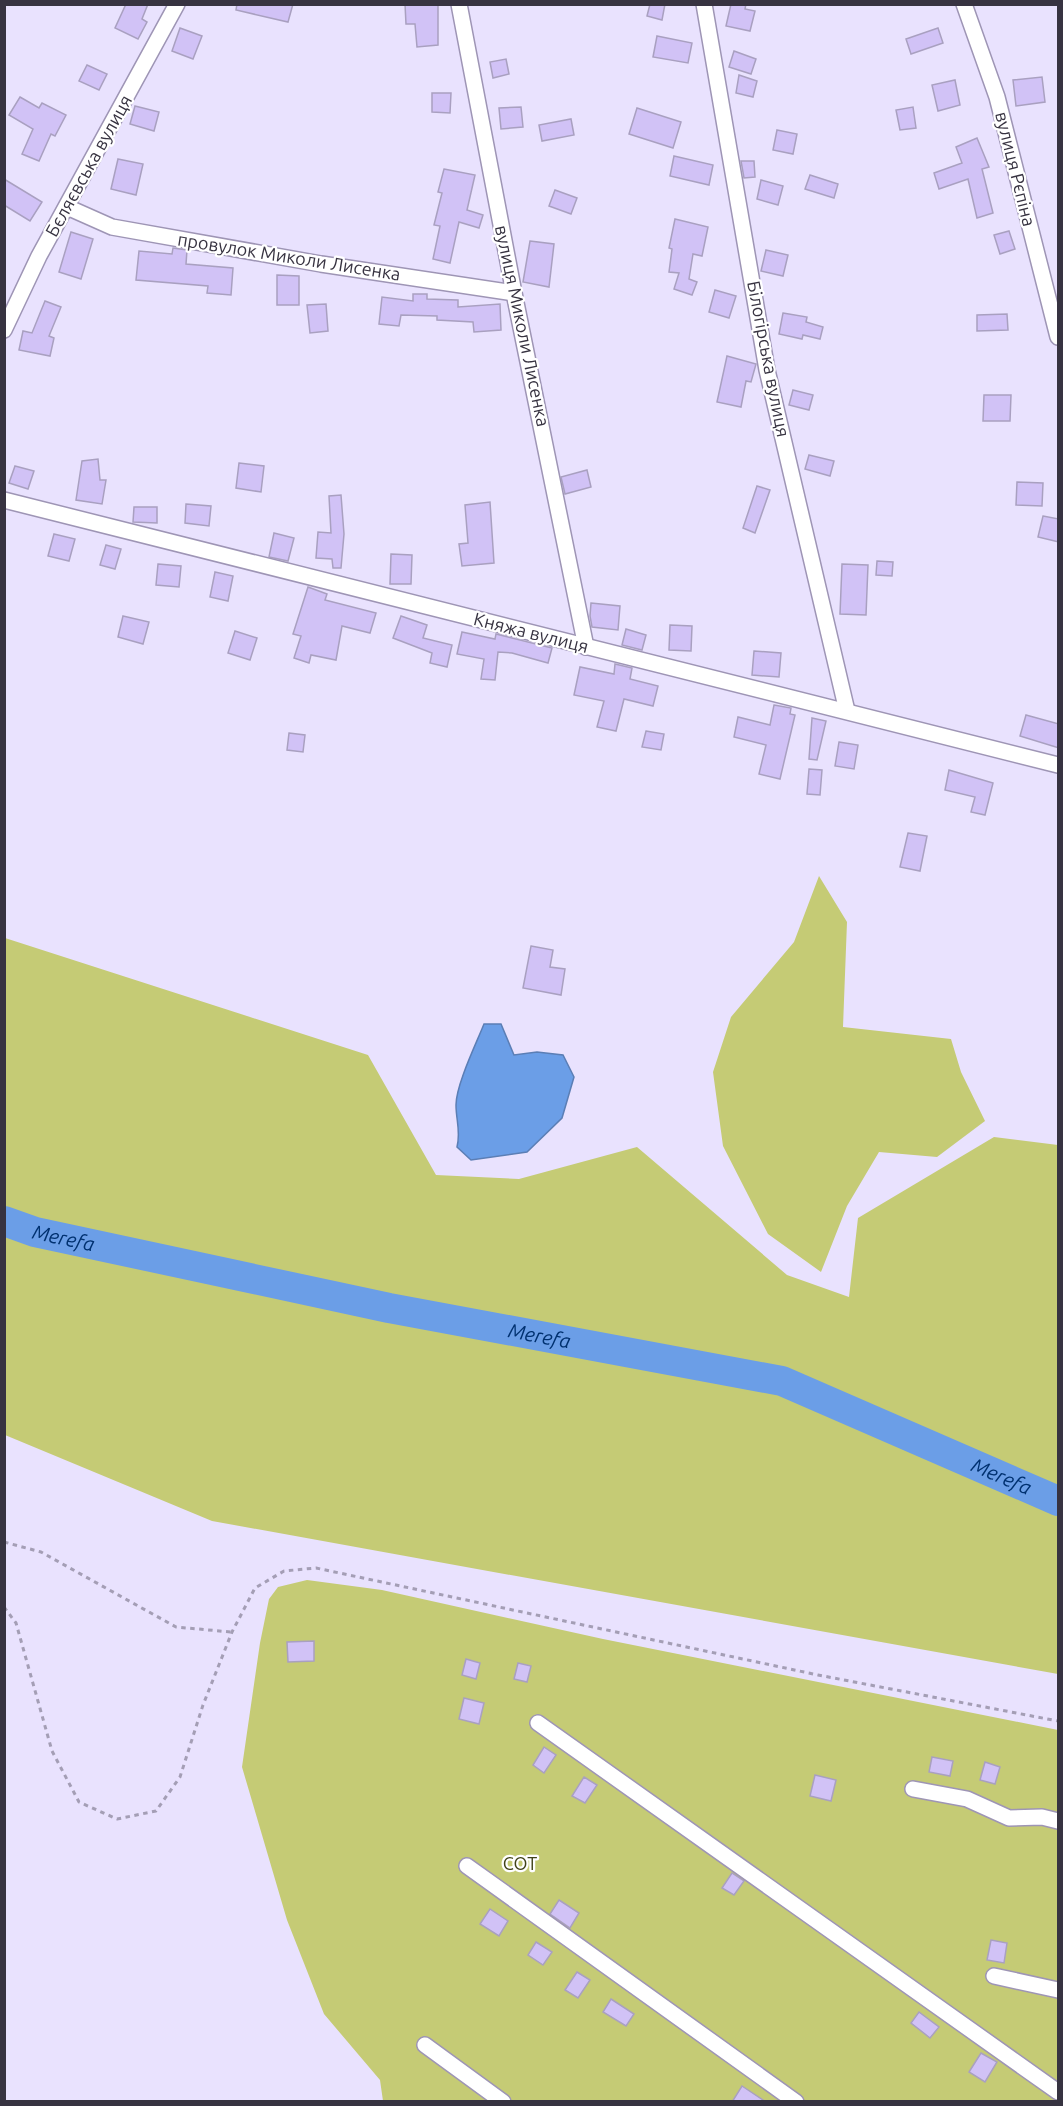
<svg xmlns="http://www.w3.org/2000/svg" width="1063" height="2106" font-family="Ubuntu,sans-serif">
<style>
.green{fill:#c5cb75}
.water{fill:#6b9ee7;stroke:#5b7eb5;stroke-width:1.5}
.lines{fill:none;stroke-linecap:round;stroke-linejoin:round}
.river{stroke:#6b9ee7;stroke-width:30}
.building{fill:#d1c2f6;stroke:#a9a0c0;stroke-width:1.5}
.minor-casing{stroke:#9e95b5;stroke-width:18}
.path{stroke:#a49eb5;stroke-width:3;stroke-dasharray:4.5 4.5;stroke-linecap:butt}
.minor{stroke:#fff;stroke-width:15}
.labels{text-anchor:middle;stroke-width:4.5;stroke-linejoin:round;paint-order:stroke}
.street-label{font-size:18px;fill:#373341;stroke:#fff}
.park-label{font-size:18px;fill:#404219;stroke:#fff}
.water-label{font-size:20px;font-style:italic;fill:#003170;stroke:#fff}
</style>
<rect width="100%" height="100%" fill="#e9e2fe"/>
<g class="green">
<path d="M819,876L847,922L843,1027L951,1039L961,1072L985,1121L937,1157L879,1152L847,1206L821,1272L768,1234L723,1146L713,1072L731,1017L794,942Z"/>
<path d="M5,938L368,1055L436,1175L519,1179L637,1147L787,1275L849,1297L858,1218L994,1137L1058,1145V1674L212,1521L5,1435Z"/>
<path d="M307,1580L382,1590L603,1639L1058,1730V2101H383L380,2080L324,2014L287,1920L242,1767L260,1643L269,1599L278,1587Z"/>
</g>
<path class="water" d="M484,1024H501L514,1055L537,1052L563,1055L574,1077L562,1118L527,1152L471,1160L457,1147C461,1132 456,1120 456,1105C456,1085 476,1044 484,1024Z"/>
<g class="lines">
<path class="river" id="s1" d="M4,1221L35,1232L389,1308L782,1381L1058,1501"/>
</g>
<g class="building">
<path d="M126,4H148L142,19L147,22L138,39L115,28Z"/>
<path d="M237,4H293L288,22L236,10Z"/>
<path d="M405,4H438V45L417,47L415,24H406Z"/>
<path d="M650,4H665L662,20L647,16Z"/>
<path d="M731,4H746L745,9L755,11L750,31L726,26Z"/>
<path d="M180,28L202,36L193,59L172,51Z"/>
<path d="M938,28L943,43L911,54L906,39Z"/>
<path d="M657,36L692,43L688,63L653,57Z"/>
<path d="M734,51L756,59L751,74L729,67Z"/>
<path d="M506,59L509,74L493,78L490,62Z"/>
<path d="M87,65L107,74L99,90L79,81Z"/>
<path d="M739,75L757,81L753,97L736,93Z"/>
<path d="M1042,77L1045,102L1016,106L1013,80Z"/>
<path d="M955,80L960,105L938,111L932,85Z"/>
<path d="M432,93H451L450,113L432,112Z"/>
<path d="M20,97L39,108L42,103L66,115L55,136L51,134L39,161L22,154L33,129L9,115Z"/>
<path d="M135,106L159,112L154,131L130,124Z"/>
<path d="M521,107L523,127L501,129L499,108Z"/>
<path d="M913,107L916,128L900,130L896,110Z"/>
<path d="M637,108L681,122L673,148L629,134Z"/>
<path d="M571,119L574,135L542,141L539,125Z"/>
<path d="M777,130L797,134L793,154L773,150Z"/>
<path d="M977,138L989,167L982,169L993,213L977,218L968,179L939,189L934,173L962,163L956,147Z"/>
<path d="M674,156L713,165L709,185L670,176Z"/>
<path d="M118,159L143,164L136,195L111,189Z"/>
<path d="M741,161H754L755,177L744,178Z"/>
<path d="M444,169L475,175L467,210L483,215L479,228L459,222L450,263L433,259L440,226L434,225L442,193L438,192Z"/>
<path d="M810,175L838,184L834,198L805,189Z"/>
<path d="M4,179L42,202L30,221L4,205Z"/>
<path d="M761,180L783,186L778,205L757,199Z"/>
<path d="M555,190L577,198L571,214L549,206Z"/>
<path d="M675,219L708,227L702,256L693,254L689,279L697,282L692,295L674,289L679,273L669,272L672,249L669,248Z"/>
<path d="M1009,231L1015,249L1000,254L994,235Z"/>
<path d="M71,232L93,239L81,279L59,272Z"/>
<path d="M530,241L554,244L549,287L523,282Z"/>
<path d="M173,248L187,250L186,264L233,268L231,295L207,293L208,286L136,280L139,251L172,254Z"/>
<path d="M766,250L788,255L783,276L761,271Z"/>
<path d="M277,275L299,276V305H277Z"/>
<path d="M715,290L736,296L729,318L709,312Z"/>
<path d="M413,294H427V299L458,300V307L500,304L501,330L474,332L473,322L437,320V316L401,315L399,326L379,324L382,297L413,301Z"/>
<path d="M45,301L61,307L49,336L54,338L50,356L19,350L23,331L32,333Z"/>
<path d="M326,304L328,331L310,333L307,305Z"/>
<path d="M783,313L807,317L806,322L823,327L820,339L803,335L802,339L779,334Z"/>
<path d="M1007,314L1008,330L977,331V315Z"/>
<path d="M727,356L756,364L751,382L746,381L741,407L717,402Z"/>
<path d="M793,390L813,395L809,410L789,405Z"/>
<path d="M984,395H1011L1010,421H983Z"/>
<path d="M809,455L834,461L830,476L805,469Z"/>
<path d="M98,459L100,480H106L102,504L76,500L82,461Z"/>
<path d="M239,463L264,466L261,492L236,488Z"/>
<path d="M15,466L34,471L28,489L9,483Z"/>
<path d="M587,470L591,487L565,494L561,477Z"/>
<path d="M1017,482L1043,483L1042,506L1016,505Z"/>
<path d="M757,486L770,490L755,533L743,528Z"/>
<path d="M341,495L344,534L341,568H333L332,559L316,558L318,532L331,533L329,496Z"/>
<path d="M490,502L494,563L462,566L459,544L468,543L465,505Z"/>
<path d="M186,504L211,506L209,526L185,523Z"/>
<path d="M134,507H157V523L133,522Z"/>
<path d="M1043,516L1059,519V542L1038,537Z"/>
<path d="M274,533L294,538L288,561L269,557Z"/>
<path d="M54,534L75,539L69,561L48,556Z"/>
<path d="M106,545L121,549L115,569L100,565Z"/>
<path d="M391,554L412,555L411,584H390Z"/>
<path d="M877,561L893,562L892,576L876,575Z"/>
<path d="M158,564L181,566L179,587L156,585Z"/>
<path d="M842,564L868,565L866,615L840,614Z"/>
<path d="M215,572L233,576L228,601L210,597Z"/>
<path d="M308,587L327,594L325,600L376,613L370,633L342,626L336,660L311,655L309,663L294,658L301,636L293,634Z"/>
<path d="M591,603L620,606L618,630L592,627L590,616Z"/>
<path d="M123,616L149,622L143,644L118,637Z"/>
<path d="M401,616L427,625L423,638L452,645L447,667L430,663L432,653L393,638Z"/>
<path d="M670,625L692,626L691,651L669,650Z"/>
<path d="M626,629L646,635L642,650L622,645Z"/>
<path d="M235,631L257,638L250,660L228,653Z"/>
<path d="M462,632L495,639L496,634L552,648L548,663L512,653L498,652L495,680L481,679L484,659L457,654Z"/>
<path d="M754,651L781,653L779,677L752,675Z"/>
<path d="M615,664L632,668L630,679L658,686L653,706L624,699L616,731L597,727L604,701L574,695L580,667L614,674Z"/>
<path d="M774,705L791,708L790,714L795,715L780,779L759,774L766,745L734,737L738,717L770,725Z"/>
<path d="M1026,715L1059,724V748L1020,736Z"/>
<path d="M812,718L826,721L817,760L809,759Z"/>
<path d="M646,731L664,734L661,750L642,747Z"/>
<path d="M289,733L305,735L303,752L287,750Z"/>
<path d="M839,742L858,745L854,769L835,766Z"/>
<path d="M809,769L822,770L820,795L807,794Z"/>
<path d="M949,770L993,783L985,815L971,812L975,797L945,790Z"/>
<path d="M908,833L927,836L920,871L900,867Z"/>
<path d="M531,946L553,950L550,967L565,969L561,995L523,988Z"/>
<path d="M314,1641V1661L288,1662L287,1642Z"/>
<path d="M466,1659L480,1663L476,1679L462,1675Z"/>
<path d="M518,1663L531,1666L527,1682L514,1679Z"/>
<path d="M464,1698L484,1703L479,1724L459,1719Z"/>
<path d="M544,1747L556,1755L544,1773L533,1765Z"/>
<path d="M932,1757L953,1761L950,1776L929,1772Z"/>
<path d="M985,1762L1000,1767L995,1784L980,1780Z"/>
<path d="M815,1775L836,1780L831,1801L810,1796Z"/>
<path d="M584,1777L597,1785L585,1803L572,1796Z"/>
<path d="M732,1873L744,1881L734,1895L722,1888Z"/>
<path d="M559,1900L579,1913L570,1928L550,1914Z"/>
<path d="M490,1909L508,1921L499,1936L480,1924Z"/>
<path d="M991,1940L1007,1943L1004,1963L987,1960Z"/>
<path d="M536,1942L552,1952L543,1965L528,1955Z"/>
<path d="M577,1972L590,1980L578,1998L565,1990Z"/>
<path d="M611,1999L634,2014L626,2026L603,2012Z"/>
<path d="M919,2012L939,2027L930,2038L911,2023Z"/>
<path d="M981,2053L997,2062L985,2082L969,2072Z"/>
<path d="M742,2086L766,2102H732Z"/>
</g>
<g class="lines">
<g class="minor-casing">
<g id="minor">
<path d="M459,4L514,293L586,647"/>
<path d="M704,4L767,370L847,711"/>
<path d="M964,4L997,97L1058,337"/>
<path d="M67,207L112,227L321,264L514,293"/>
<path d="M4,330L39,256L177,4"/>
<path d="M4,500L1058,765"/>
<path d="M538,1723L1058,2092"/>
<path d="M913,1789L967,1799L1009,1818L1042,1817L1058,1821"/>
<path d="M467,1866L796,2102"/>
<path d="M994,1976L1058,1990"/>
<path d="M425,2045L503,2102"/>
</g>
</g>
<g class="path">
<path d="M4,1542L41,1552L176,1627L231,1632"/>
<path d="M4,1607L16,1623L52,1751L79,1802L117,1819L156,1811L180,1777L203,1705L232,1632L255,1588L284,1571L316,1568L818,1675L1058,1721"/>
</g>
<use href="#minor" class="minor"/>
</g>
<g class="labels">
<g class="street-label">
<text transform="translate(89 166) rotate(-61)" y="6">Бєляєвська вулиця</text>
<text transform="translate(1015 169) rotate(76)" y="6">вулиця Рєпіна</text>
<text transform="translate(289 257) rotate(9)" y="6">провулок Миколи Лисенка</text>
<text transform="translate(522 326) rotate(78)" y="6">вулиця Миколи Лисенка</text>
<text transform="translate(768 359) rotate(79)" y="6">Білогірська вулиця</text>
<text transform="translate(531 633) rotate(14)" y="6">Княжа вулиця</text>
</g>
<g class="park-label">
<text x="520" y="1870">СОТ</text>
</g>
<g class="water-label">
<text dy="7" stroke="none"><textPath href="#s1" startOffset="62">Merefa</textPath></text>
<text dy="7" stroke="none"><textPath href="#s1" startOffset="548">Merefa</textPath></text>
<text dy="7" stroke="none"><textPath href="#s1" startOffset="1034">Merefa</textPath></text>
</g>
</g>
<rect width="1063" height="2106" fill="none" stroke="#373341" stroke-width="12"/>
</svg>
